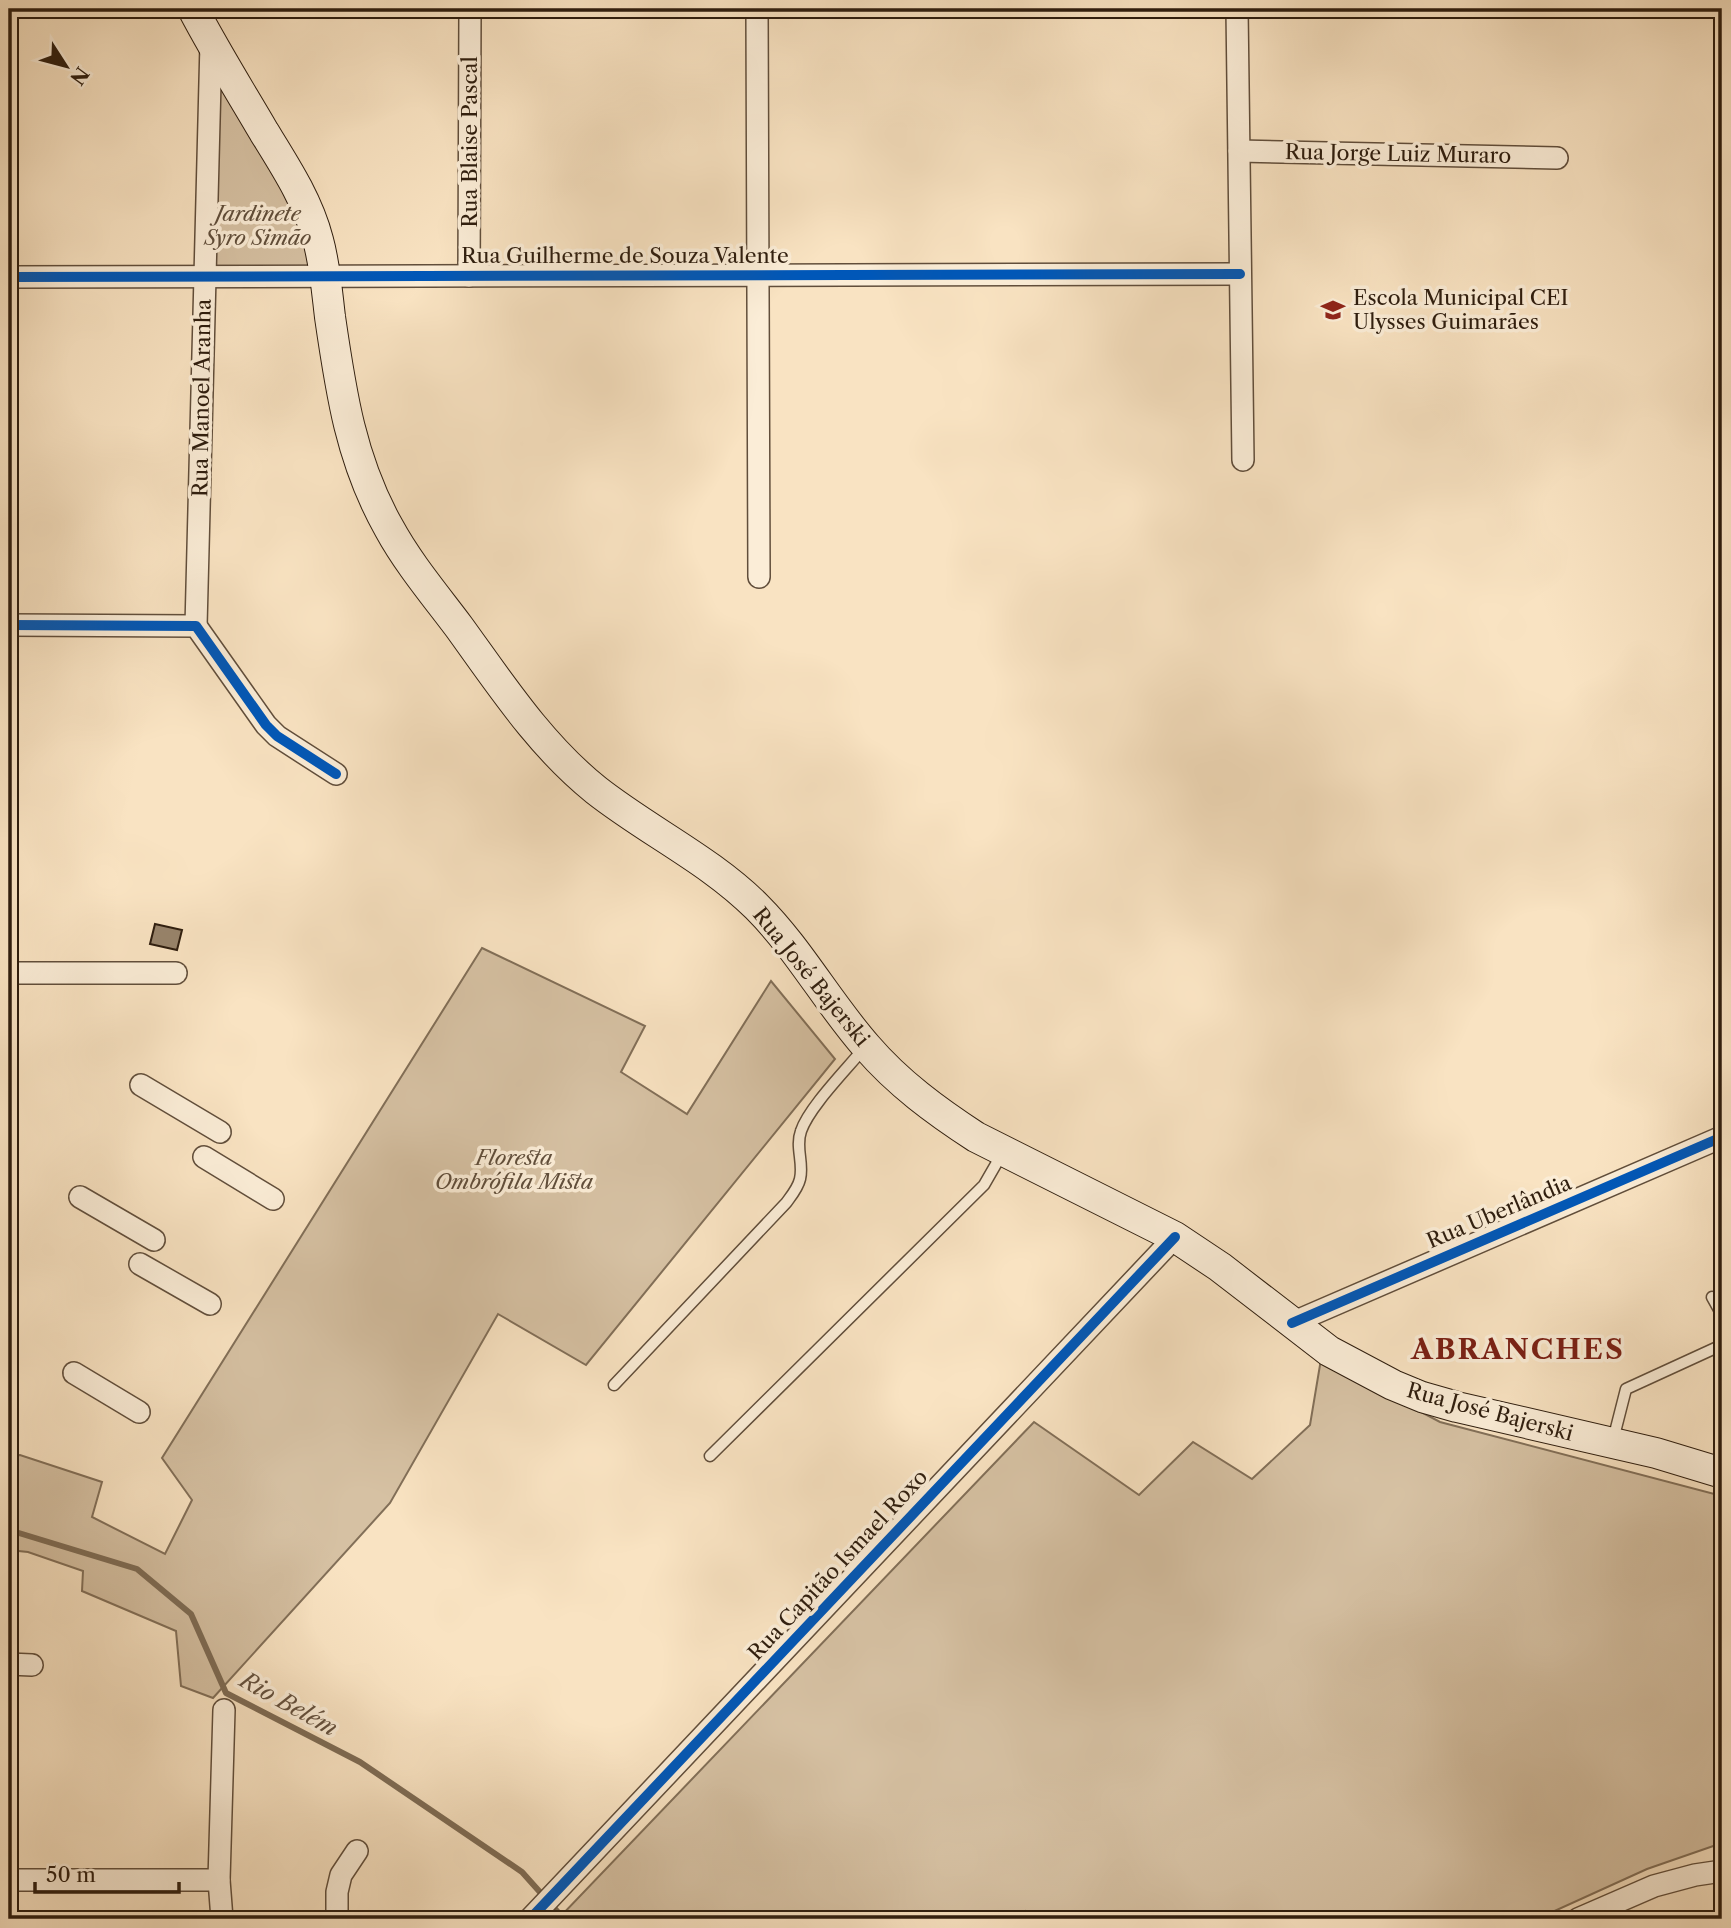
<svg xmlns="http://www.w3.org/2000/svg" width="1731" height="1928" font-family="'Libre Caslon Text',serif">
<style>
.green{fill:#d6c1a3;stroke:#826f58;stroke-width:2}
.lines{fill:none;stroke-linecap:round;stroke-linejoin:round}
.stream{stroke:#7e6c55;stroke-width:6}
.building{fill:#98846c;stroke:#2e1d0e;stroke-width:2}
.lane-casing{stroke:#614e3b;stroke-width:13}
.street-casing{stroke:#614e3b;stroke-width:24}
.secondary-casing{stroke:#2e1d0e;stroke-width:32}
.lane{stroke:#fbedd7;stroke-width:10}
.street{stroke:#fbedd7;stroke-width:21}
.secondary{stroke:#fbedd7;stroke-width:30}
.cycleway-casing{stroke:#fbedd7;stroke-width:15}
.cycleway{stroke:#0057b8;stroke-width:10}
.labels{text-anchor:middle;stroke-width:7;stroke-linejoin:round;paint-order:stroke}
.street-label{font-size:21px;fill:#2e1d0e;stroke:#fbedd7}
.park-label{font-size:21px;font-style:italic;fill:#604e3b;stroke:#fbedd7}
.poi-label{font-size:21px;fill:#2e1d0e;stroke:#fbedd7;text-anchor:start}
.water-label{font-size:23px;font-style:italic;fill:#64513e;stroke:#fbedd7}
.district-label{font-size:28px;font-weight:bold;letter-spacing:2px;fill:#7a1f14;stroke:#fbedd7}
</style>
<rect width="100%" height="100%" fill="#f9e3c2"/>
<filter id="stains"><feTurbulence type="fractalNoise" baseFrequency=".00286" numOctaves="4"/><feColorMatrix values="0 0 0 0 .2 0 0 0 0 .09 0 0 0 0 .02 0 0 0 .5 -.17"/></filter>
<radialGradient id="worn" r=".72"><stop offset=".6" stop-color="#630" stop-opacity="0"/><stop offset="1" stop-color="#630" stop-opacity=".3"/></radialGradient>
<g class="green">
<path d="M220,74L282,179L315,269L214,268Z"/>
<path d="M482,948L645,1026L621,1072L687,1114L771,981L835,1059L586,1365L498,1314L390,1503L213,1698L181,1686L176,1631L82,1591L83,1571L28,1552L9,1550V1456L20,1455L102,1482L92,1517L165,1554L192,1500L162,1458Z"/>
<path d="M1321,1359L1440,1422L1722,1496V1843L1647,1869L1537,1919H1032L1025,1911L1007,1919H558L1034,1422L1139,1495L1193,1442L1252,1479L1310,1425Z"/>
</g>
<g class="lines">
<path class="stream" d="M9,1530L137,1569L191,1614L226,1693L360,1762L522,1872L564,1919"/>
</g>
<path class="building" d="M155,924L182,930L177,950L150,944Z"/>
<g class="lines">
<g class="lane-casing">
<g id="lane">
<path d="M1712,1297L1722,1315"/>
<path d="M614,1385L786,1203C792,1195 798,1188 800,1179C804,1163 795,1147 801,1131C809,1107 847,1069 864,1048"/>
<path d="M1613,1440L1626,1389L1722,1345"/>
<path d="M710,1456L984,1185L1003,1152"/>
</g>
</g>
<g class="street-casing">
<g id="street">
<path d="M757,9L759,577"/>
<path d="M1237,9L1243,460"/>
<path d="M1239,151L1557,158"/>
<path d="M469,276L470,9"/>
<path d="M9,277L1240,274"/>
<path d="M9,625L196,626L266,725L277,736L336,774"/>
<path d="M196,626L211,43"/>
<path d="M9,973H176"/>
<path d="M141,1085L220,1132"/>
<path d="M204,1157L273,1199"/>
<path d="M80,1197L154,1240"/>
<path d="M140,1264L210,1304"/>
<path d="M1292,1323L1722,1137"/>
<path d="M74,1373L139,1412"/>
<path d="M9,1664L32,1665"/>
<path d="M9,1880H219"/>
<path d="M222,1919L219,1880L224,1710"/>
<path d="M337,1919V1892L341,1875L357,1851"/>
<path d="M530,1919L1175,1237"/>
<path d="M1578,1919L1654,1886L1695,1875L1722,1871"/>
</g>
</g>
<g class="secondary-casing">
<path id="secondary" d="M193,9C215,51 240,91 264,132C285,166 308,201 318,240C325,265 327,292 330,317C341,393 351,461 389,528C408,563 435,595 459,627C501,685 540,745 596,790C648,831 710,860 757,907C799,949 828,1003 867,1047C898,1083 936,1111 976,1137L1175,1237L1220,1267L1329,1351L1393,1385L1422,1397L1457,1407L1656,1453L1722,1473"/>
</g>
<use href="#lane" class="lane"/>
<use href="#street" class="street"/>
<use href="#secondary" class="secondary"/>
<g class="cycleway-casing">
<g id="cycleway">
<path d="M9,277L1240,274"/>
<path d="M9,625L196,626L266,725L277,736L336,774"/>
<path d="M1292,1323L1722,1137"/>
<path d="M530,1919L1175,1237"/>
</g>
</g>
<use href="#cycleway" class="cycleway"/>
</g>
<defs>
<g id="school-bare" transform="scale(1.89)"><path d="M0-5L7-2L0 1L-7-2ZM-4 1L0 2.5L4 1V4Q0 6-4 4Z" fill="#8f2418" stroke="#fbedd7" stroke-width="2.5" paint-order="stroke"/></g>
</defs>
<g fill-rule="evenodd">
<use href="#school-bare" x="1333" y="310"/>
</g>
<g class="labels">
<g class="street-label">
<text transform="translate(470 142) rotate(-90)" y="7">Rua Blaise Pascal</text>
<text transform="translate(1398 154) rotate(1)" y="7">Rua Jorge Luiz Muraro</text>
<text x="625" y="263">Rua Guilherme de Souza Valente</text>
<text transform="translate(202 398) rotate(-89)" y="7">Rua Manoel Aranha</text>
<text transform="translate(811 977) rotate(51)" y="7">Rua José Bajerski</text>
<text transform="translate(1499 1212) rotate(-23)" y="7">Rua Uberlândia</text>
<text transform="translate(1490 1412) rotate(15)" y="7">Rua José Bajerski</text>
<text transform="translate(838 1565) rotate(-47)" y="7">Rua Capitão Ismael Roxo</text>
</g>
<g class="park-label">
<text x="258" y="221">Jardinete<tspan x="258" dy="24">Syro Simão</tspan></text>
<text x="514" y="1165">Floresta<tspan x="514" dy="24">Ombrófila Mista</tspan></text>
</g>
<g class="poi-label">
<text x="1353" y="305">Escola Municipal CEI<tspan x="1353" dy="24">Ulysses Guimarães</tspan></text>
</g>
<g class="water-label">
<text transform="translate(289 1704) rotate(29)" y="8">Rio Belém</text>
</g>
<g class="district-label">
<text x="1518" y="1359">ABRANCHES</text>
</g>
</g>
<rect width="1731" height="1928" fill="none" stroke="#f9e3c2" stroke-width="35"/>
<rect x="10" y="10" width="1710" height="1907" fill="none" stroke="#2e1d0e" stroke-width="3.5"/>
<rect x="18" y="18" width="1696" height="1893" fill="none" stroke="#2e1d0e" stroke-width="2"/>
<g transform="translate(66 66) rotate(126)" stroke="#fbedd7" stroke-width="5" paint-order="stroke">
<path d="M0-5L12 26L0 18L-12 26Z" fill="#2e1d0e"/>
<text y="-10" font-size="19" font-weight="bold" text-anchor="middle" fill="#2e1d0e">N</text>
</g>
<path d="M35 1882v10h144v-10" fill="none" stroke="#2e1d0e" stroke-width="3.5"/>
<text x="46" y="1882" font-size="21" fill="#2e1d0e" stroke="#fbedd7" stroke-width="5" paint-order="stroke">50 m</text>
<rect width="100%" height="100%" filter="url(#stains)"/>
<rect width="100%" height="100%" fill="url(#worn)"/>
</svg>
